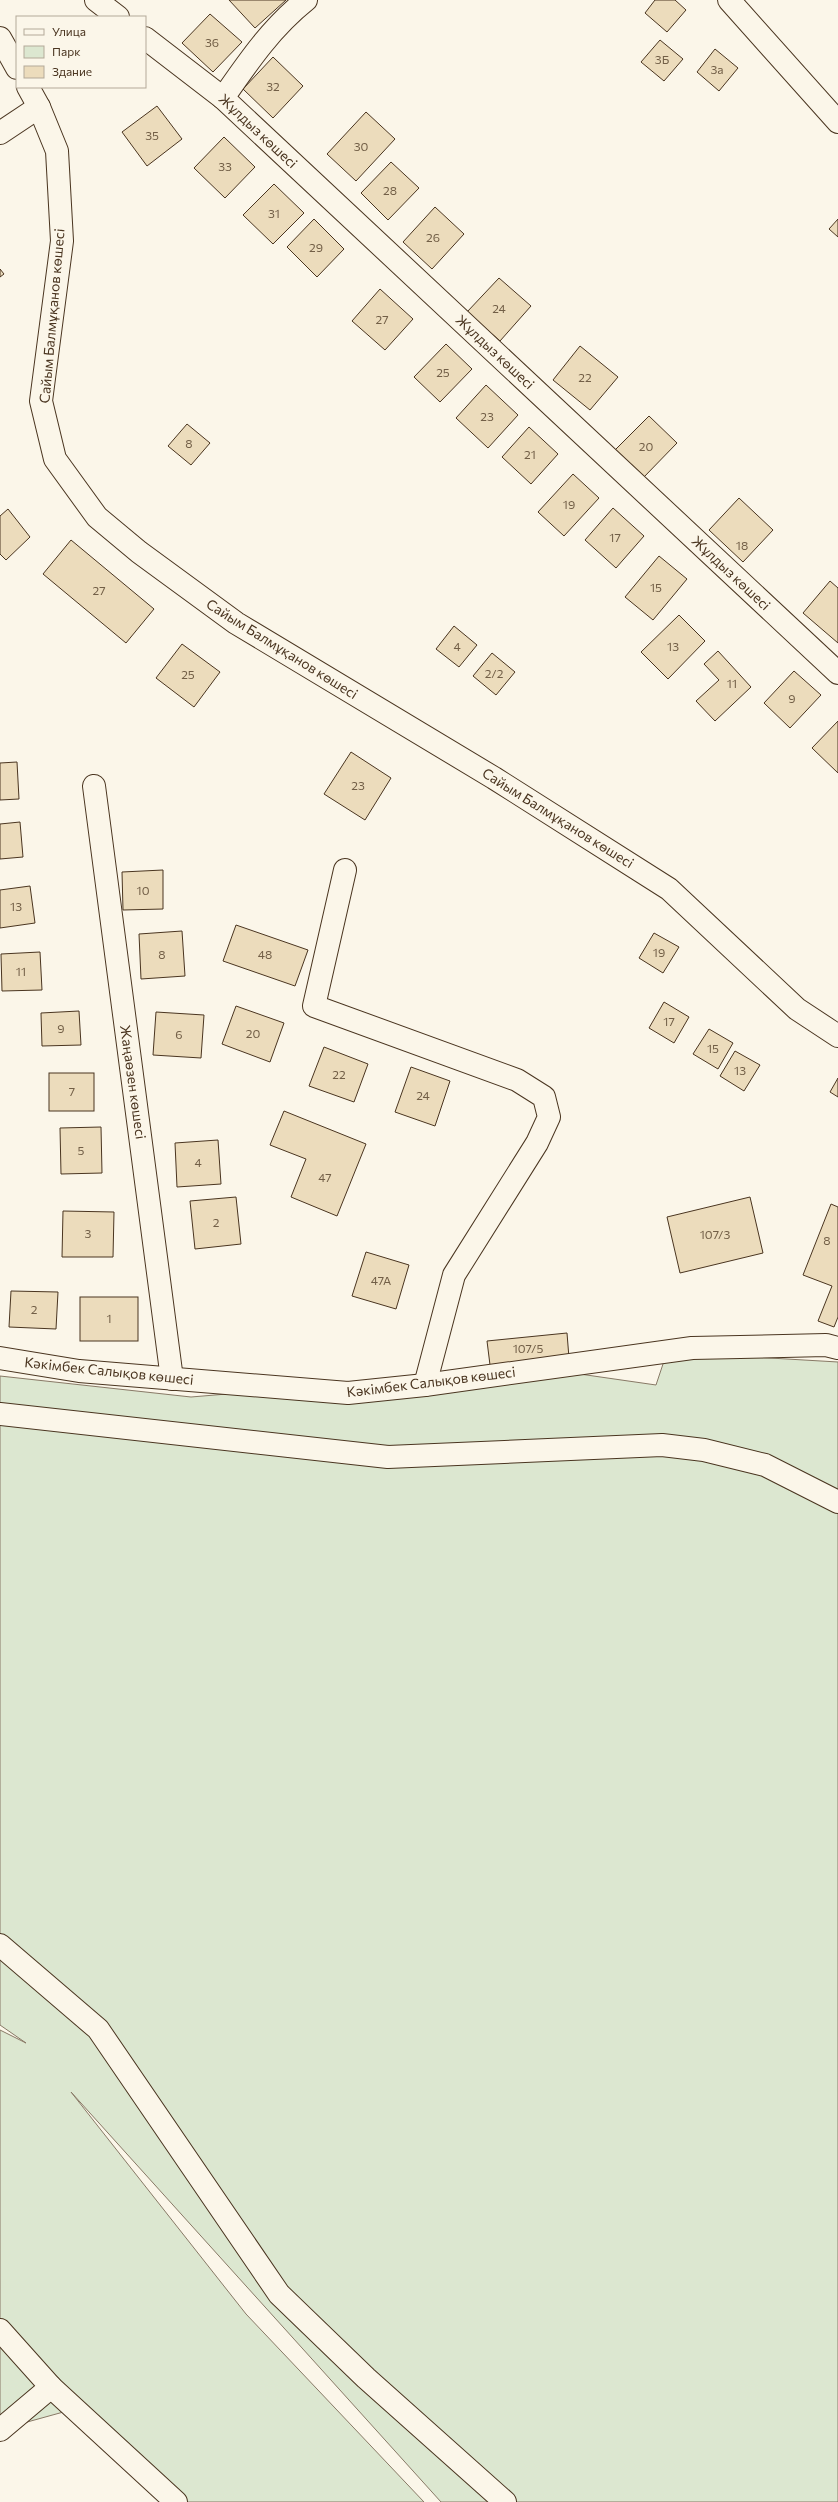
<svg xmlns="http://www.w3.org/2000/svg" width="838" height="2502" font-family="Commissioner,sans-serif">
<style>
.green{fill:#dce7d0;stroke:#887966}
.building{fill:#ecdcbc;stroke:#4a3520}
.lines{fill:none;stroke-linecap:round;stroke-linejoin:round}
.minor-casing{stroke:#4a3520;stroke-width:24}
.minor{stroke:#fbf6e9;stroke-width:22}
.labels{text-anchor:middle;stroke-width:3;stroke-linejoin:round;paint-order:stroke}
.number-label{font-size:12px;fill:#725f47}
.street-label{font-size:14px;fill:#4a3520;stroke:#fbf6e9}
</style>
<rect width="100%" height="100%" fill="#fbf6e9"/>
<path class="green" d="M667,1352L838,1362V2502H441L71,2092L246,2314L424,2502H183L67,2411L20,2424L0,2434V2030L26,2043L0,2025V1376L191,1397L538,1368L656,1385Z"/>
<g class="building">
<path d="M229,0H286L255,28Z"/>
<path d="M655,0H675L686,10L667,32L645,13Z"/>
<path d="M210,14L242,42L213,72L182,43Z"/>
<path d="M660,40L683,59L664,81L641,62Z"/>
<path d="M715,49L738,68L719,91L697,72Z"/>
<path d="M273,57L303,86L273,118L243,89Z"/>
<path d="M157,106L182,139L147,166L122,132Z"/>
<path d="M366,112L395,139L356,181L327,154Z"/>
<path d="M224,137L255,167L225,198L194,168Z"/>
<path d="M391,162L419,188L388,220L361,193Z"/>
<path d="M274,184L304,213L273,244L243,215Z"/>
<path d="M435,207L464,234L432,269L403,242Z"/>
<path d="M314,219L344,249L317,277L287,247Z"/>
<path d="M838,219V237L829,229Z"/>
<path d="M0,269L4,274L0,277Z"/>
<path d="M499,278L531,306L500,341L467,312Z"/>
<path d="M380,289L413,319L385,350L352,321Z"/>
<path d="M446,344L472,369L440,402L414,377Z"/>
<path d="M580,346L618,377L590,410L553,380Z"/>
<path d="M486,385L518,415L488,448L456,418Z"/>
<path d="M649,416L677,443L643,478L615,450Z"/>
<path d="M187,424L210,443L191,465L168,446Z"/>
<path d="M529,427L558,454L531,484L502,457Z"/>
<path d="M573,474L599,498L564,536L538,512Z"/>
<path d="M739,498L773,530L743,562L709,530Z"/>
<path d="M613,508L644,536L616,568L585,540Z"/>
<path d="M8,509L30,537L6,560L0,554V516Z"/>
<path d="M71,540L154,609L126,643L43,574Z"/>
<path d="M659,556L687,579L653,620L625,597Z"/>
<path d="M830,581L838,588V643L803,613Z"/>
<path d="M679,615L705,641L668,679L641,652Z"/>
<path d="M454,626L477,645L459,667L436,649Z"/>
<path d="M182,644L220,672L194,707L156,678Z"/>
<path d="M718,651L751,687L715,721L696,701L719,680L704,664Z"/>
<path d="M492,653L515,672L496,695L473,676Z"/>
<path d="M794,671L821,695L790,728L764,703Z"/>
<path d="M838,721V773L812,748Z"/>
<path d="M351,752L391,778L365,820L324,794Z"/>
<path d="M17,762L19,799L0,800V763Z"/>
<path d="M20,822L23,857L0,859V824Z"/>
<path d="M163,870V909L123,910L122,872Z"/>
<path d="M30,886L35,923L0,928V890Z"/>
<path d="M236,925L308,950L295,986L223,961Z"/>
<path d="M182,931L185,976L141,979L139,934Z"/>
<path d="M654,933L679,947L663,973L639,958Z"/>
<path d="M40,952L42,990L2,991L1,954Z"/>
<path d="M664,1002L689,1017L674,1043L649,1028Z"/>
<path d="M236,1006L284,1023L270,1062L222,1044Z"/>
<path d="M79,1011L81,1045L42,1046L41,1013Z"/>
<path d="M156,1012L204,1015L201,1058L153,1055Z"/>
<path d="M709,1029L733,1043L718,1069L693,1054Z"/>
<path d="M324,1047L368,1064L354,1102L309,1086Z"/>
<path d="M735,1051L760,1065L744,1091L720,1076Z"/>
<path d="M411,1067L450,1081L435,1126L395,1112Z"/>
<rect x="49" y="1073" width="45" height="38"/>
<path d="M838,1078V1097L830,1092Z"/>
<path d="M284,1111L366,1144L337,1216L291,1197L306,1159L270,1145Z"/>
<path d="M101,1127L102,1173L61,1174L60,1128Z"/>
<path d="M218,1140L221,1184L177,1187L175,1143Z"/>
<path d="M236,1197L241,1244L195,1249L190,1201Z"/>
<path d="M750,1197L763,1253L680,1273L667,1217Z"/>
<path d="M831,1204L838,1207V1317L834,1327L818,1321L832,1286L803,1275Z"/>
<path d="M63,1211L114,1212L113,1257H62Z"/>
<path d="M366,1252L409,1265L396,1309L352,1296Z"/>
<path d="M11,1291L58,1292L56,1329L9,1327Z"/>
<rect x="80" y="1297" width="58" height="44"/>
<path d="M567,1333L569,1358L490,1365L487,1341Z"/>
</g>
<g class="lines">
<g class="minor-casing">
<g id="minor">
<path d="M96,0L118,17"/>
<path d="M729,0L838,122"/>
<path d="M0,38L17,68"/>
<path d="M145,38L223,98L838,673"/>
<path d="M28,87L39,107L57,151L62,241L41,401L55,459L97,517L139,552L236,623L494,778L669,889L797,1009L838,1036"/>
<path d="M223,98C248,62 271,28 306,0"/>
<path d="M0,133L39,107"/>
<path d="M94,786L172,1379"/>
<path d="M345,870L314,1006L517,1080L544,1097L549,1117L537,1143L454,1275L425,1385"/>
<path d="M0,1358L79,1371L348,1393L425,1385L692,1348L826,1345L838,1348"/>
<path d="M0,1414L388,1457L662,1445L704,1450L765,1465L838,1502"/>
<path d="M0,1945L98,2029L279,2294L366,2378L505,2502"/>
<path d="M0,2330L51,2387L176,2502"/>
<path d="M0,2430L51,2387"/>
</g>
</g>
<use href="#minor" class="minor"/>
</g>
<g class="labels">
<g class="number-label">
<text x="212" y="47">36</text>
<text x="662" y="64">3Б</text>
<text x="717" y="74">3а</text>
<text x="273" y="91">32</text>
<text x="152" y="140">35</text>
<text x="361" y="151">30</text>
<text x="225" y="171">33</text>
<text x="390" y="195">28</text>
<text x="274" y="218">31</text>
<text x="433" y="242">26</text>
<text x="316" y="252">29</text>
<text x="499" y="313">24</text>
<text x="382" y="324">27</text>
<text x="443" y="377">25</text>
<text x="585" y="382">22</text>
<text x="487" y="421">23</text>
<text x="189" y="448">8</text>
<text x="646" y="451">20</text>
<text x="530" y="459">21</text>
<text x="569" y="509">19</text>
<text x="615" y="542">17</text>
<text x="742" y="550">18</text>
<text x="656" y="592">15</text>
<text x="99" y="595">27</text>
<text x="457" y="651">4</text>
<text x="673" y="651">13</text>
<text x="494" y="678">2/2</text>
<text x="188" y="679">25</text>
<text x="732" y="688">11</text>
<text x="792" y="703">9</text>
<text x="358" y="790">23</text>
<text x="143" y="895">10</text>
<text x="16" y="911">13</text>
<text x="659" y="957">19</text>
<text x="162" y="959">8</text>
<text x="265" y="959">48</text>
<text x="21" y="976">11</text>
<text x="669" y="1026">17</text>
<text x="61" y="1033">9</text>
<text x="253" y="1038">20</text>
<text x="179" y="1039">6</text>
<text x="713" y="1053">15</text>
<text x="740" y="1075">13</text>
<text x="339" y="1079">22</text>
<text x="72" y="1096">7</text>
<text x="423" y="1100">24</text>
<text x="81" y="1155">5</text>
<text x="198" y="1167">4</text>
<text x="325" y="1182">47</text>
<text x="216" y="1227">2</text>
<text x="88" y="1238">3</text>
<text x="715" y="1239">107/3</text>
<text x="827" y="1245">8</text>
<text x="381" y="1285">47А</text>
<text x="34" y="1314">2</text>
<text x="109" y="1323">1</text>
<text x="528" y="1353">107/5</text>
</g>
<g class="street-label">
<text transform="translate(258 131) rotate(43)" y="5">Жұлдыз көшесі</text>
<text transform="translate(52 316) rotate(-85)" y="5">Сайым Балмұқанов көшесі</text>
<text transform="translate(495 352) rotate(43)" y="5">Жұлдыз көшесі</text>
<text transform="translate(731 573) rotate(43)" y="5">Жұлдыз көшесі</text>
<text transform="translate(282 649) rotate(32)" y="5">Сайым Балмұқанов көшесі</text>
<text transform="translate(558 818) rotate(32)" y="5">Сайым Балмұқанов көшесі</text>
<text transform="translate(133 1082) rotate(82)" y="5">Жаңаөзен көшесі</text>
<text transform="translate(109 1371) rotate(6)" y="5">Кәкімбек Салықов көшесі</text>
<text transform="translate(431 1382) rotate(-7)" y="5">Кәкімбек Салықов көшесі</text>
</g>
</g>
<rect x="16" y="16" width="130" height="72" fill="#fbf6e9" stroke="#b4a999"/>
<rect x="24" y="29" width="20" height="6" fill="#fbf6e9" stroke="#b4a999"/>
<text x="52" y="36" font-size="12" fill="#4a3520">Улица</text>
<rect x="24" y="46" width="20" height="12" fill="#dce7d0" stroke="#b4a999"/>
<text x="52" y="56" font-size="12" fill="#4a3520">Парк</text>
<rect x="24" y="66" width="20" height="12" fill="#ecdcbc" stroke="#b4a999"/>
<text x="52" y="76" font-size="12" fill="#4a3520">Здание</text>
</svg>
